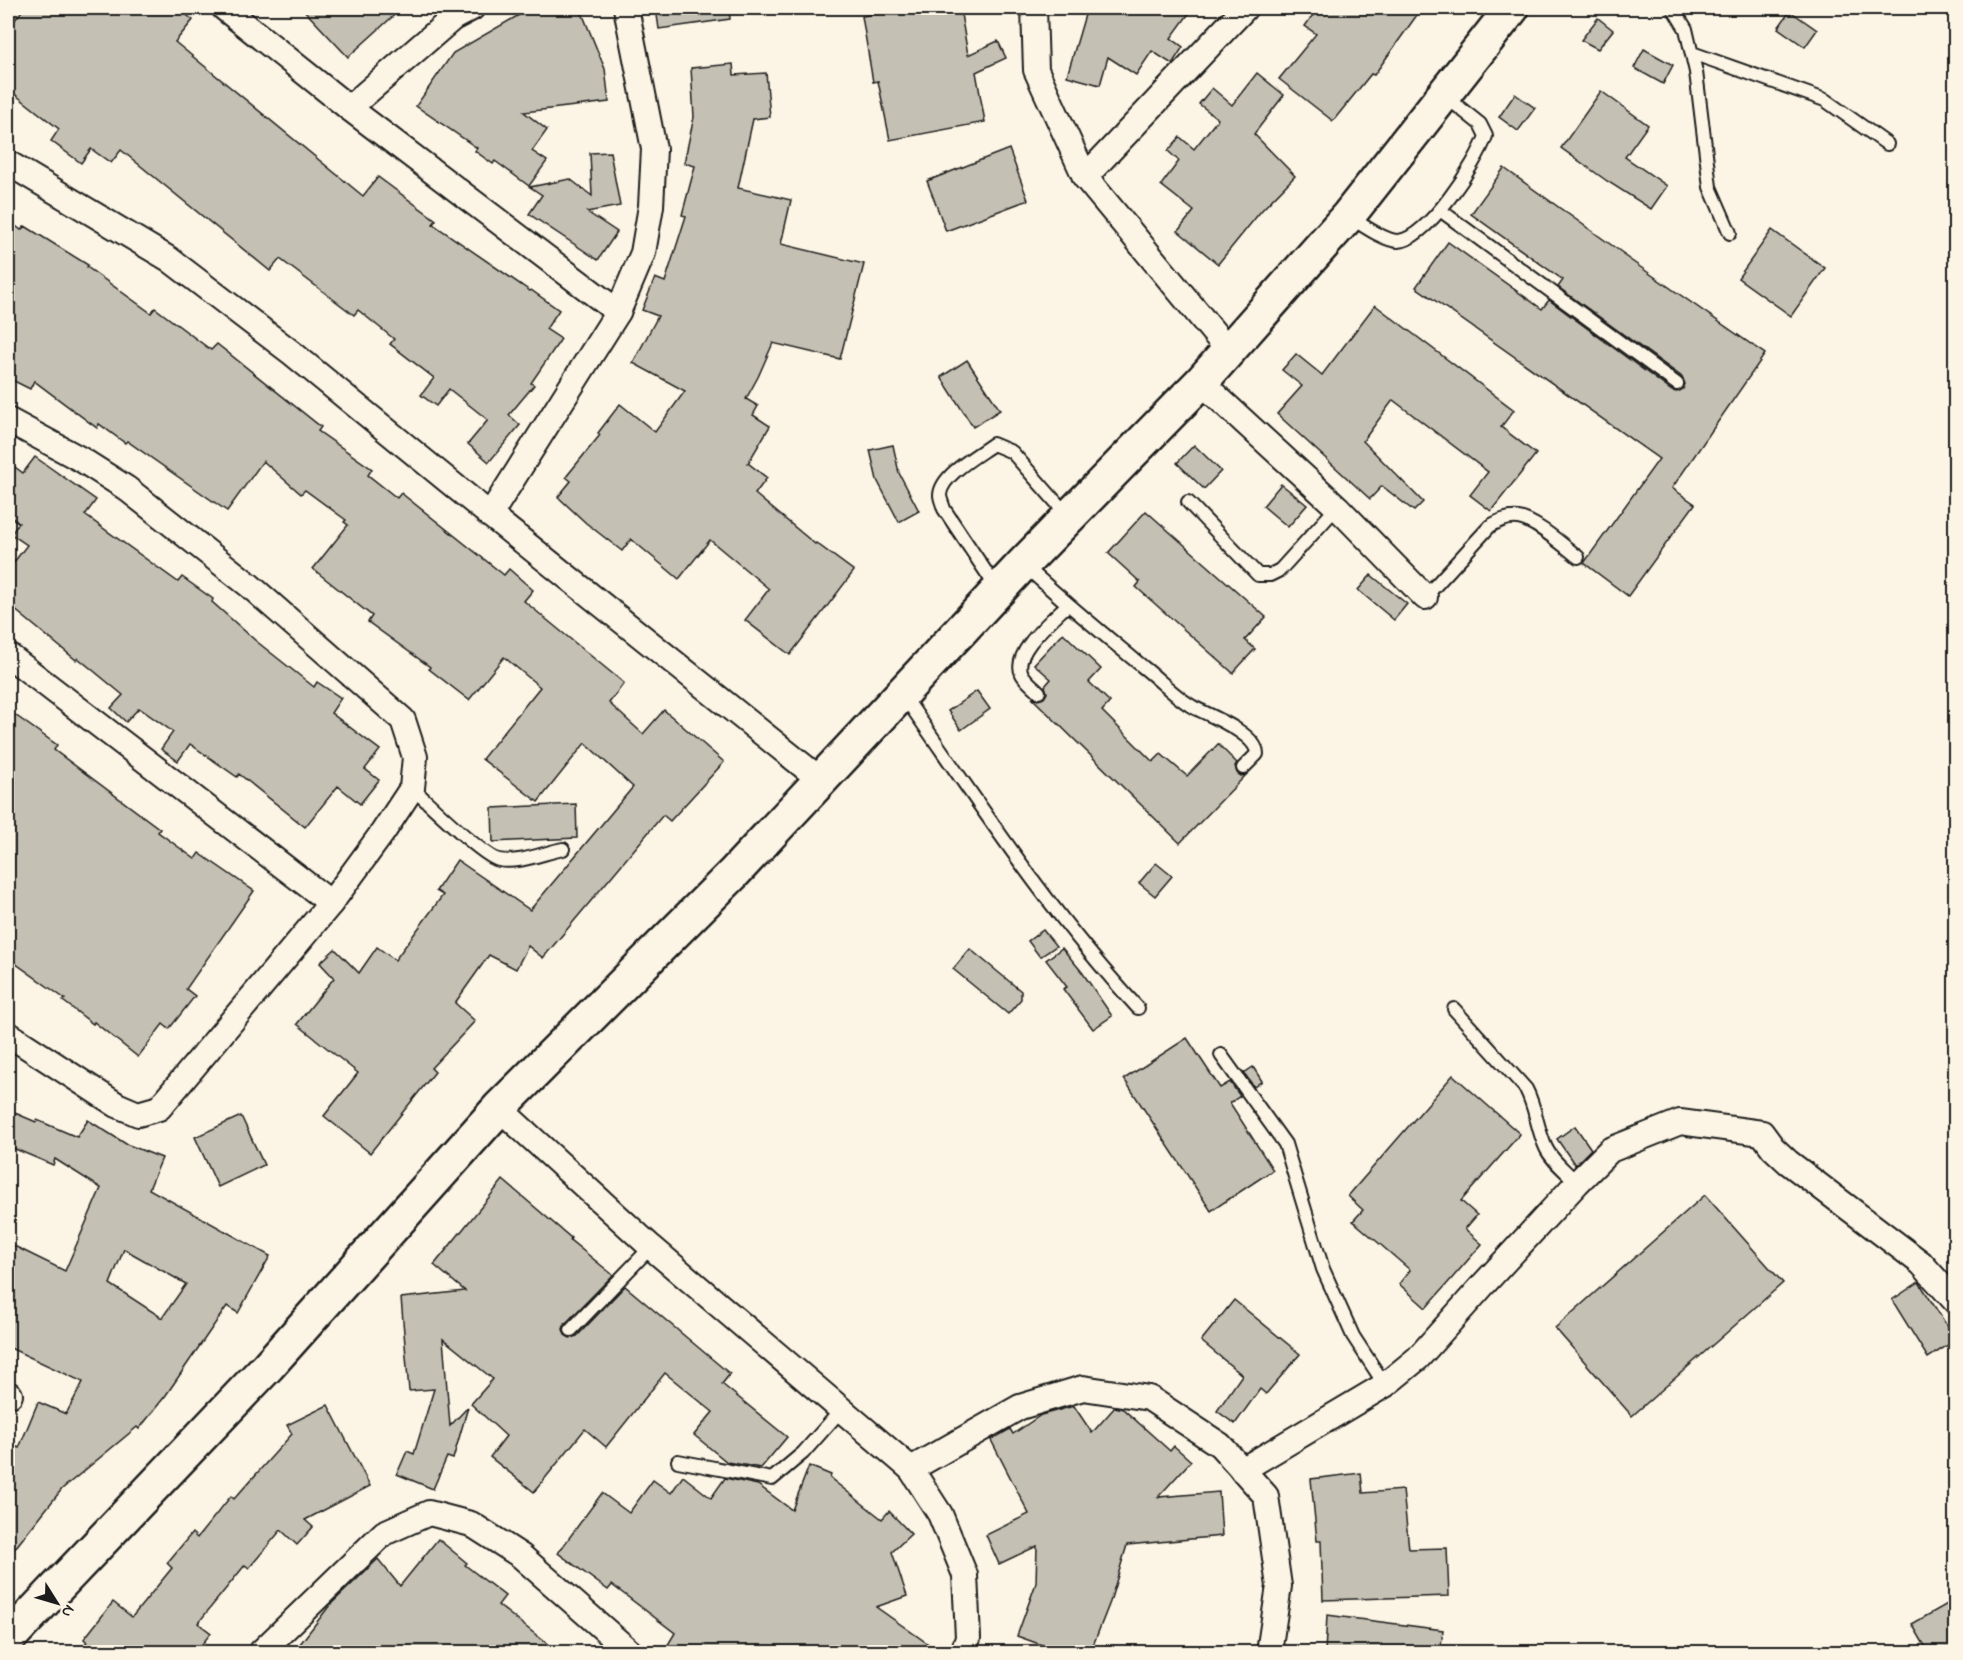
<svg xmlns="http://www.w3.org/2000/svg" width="1963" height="1660" font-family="'Indie Flower',sans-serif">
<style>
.building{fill:#c4c0b3;stroke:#1c1c1c;stroke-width:1.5;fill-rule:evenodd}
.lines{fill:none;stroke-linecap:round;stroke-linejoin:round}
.lane-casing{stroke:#1c1c1c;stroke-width:16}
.street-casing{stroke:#1c1c1c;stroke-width:28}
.secondary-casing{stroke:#1c1c1c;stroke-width:38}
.lane{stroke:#fcf5e5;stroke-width:12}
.street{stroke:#fcf5e5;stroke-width:24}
.secondary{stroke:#fcf5e5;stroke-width:33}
</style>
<rect width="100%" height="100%" fill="#fcf5e5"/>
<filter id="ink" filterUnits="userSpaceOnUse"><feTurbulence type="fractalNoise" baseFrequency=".0167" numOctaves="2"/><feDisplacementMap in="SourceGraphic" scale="12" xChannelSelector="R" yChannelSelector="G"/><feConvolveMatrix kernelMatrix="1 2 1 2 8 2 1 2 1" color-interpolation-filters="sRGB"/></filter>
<g filter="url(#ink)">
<g class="building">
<path d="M24,8H178L193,20L175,42L363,196L378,177L436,220L433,224L530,291L531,290L559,310L546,329L561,339L531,383L534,385L509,415L520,425L489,462L468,444L488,420L449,389L436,406L421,395L434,378L390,344L394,339L358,310L354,315L280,259L270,271L121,150L111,163L91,149L81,163L51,141L59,129L8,89V29Z"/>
<path d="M302,8H402L348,57Z"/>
<path d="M531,8H580L605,69L609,102L524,112L547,130L532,151L547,161L529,186L495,161L493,164L475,151L477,148L416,106L453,53Z"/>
<path d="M656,8H729L730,19L659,29Z"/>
<path d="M909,8H960L968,55L998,41L1006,58L976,72L985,122L890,140L878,81L873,82L862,16Z"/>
<path d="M1087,8H1193L1171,38L1183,47L1172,64L1152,51L1136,75L1108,57L1100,85L1067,76Z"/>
<path d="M1318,8H1422L1374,75L1371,74L1333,121L1279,79L1316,34L1305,26Z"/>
<path d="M1790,11L1817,30L1805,47L1778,28Z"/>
<path d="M1598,18L1613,30L1598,49L1581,40Z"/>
<path d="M1644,49L1673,65L1663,84L1634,68Z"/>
<path d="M733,64L734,75L766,73L770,117L753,119L738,188L791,200L781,244L864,264L840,359L773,343L758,377L746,399L758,406L753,415L770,426L748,463L767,478L755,494L815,544L816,543L854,571L790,655L745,620L769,589L710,540L679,579L631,539L622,551L586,523L558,497L571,481L566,477L600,435L598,433L620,404L655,432L685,391L633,363L658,316L642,310L655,278L665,282L686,216L682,215L695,166L684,163L694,117L691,68Z"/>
<path d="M1257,73L1284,95L1254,134L1295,176L1261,211L1218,264L1178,231L1194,211L1161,185L1179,161L1168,151L1180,137L1194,149L1218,119L1199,104L1212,88L1232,105Z"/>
<path d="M1601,91L1648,125L1625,157L1667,186L1651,209L1607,181L1561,148Z"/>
<path d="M1515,94L1535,108L1518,131L1499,117Z"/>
<path d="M1009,149L1028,200L946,231L927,181Z"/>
<path d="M610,152L620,206L587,212L617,232L598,260L529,214L542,195L530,187L570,179L592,196L590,153Z"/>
<path d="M1504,168L1624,254L1623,255L1765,354L1672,488L1695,504L1628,596L1584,563L1659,459L1416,287L1448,242L1542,309L1549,300L1672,391L1677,392L1683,389L1685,384L1682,377L1558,287L1563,280L1471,214Z"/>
<path d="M8,220L21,230L25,226L88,265L87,267L151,313L155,308L211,350L217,344L321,427L318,431L372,469L368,475L397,498L401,493L504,575L509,569L533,590L524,601L624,683L609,703L643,734L664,710L724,762L670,821L663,815L543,958L528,946L516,969L489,955L455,1003L475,1021L431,1068L435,1072L370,1153L324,1116L358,1073L297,1024L334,978L320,963L335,949L359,973L377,947L395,960L443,895L436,891L457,860L530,910L633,787L585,743L538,802L482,759L540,687L504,657L469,700L429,669L430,667L368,622L372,616L313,569L348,525L344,522L346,520L305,490L301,494L263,461L227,511L127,441L125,443L99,424L97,428L34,381L30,389L8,378Z"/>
<path d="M1772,230L1825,268L1791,316L1738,278Z"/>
<path d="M1375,305L1514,410L1501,427L1536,454L1491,511L1470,495L1488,472L1393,400L1363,441L1423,502L1414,511L1382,486L1370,499L1277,414L1302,386L1282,370L1296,354L1322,375Z"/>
<path d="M967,360L1000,410L973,427L941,377Z"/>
<path d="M893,445L899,473L919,511L899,522L877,480L870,450Z"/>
<path d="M1194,445L1221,471L1204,489L1177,463Z"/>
<path d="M35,457L96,500L85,515L178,582L182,577L213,599L212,602L256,641L314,687L317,682L341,698L331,713L380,750L365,769L379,780L360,804L338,786L305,827L239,774L237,777L190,744L178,761L161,749L173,732L139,708L126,722L111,708L123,695L78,658L76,660L8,604V570L27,545L11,534L19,523L8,515V462L23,473Z"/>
<path d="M1281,484L1307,505L1288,527L1263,506Z"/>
<path d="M1146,511L1266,617L1245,640L1255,649L1233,673L1136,587L1140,582L1108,553Z"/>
<path d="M1371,575L1407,604L1394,620L1358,590Z"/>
<path d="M1063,633L1101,669L1089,682L1110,702L1102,711L1153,762L1161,754L1187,776L1218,744L1237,763L1235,766L1237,773L1241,776L1246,775L1180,843L1032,698L1038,700L1044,698L1047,693L1045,686L1051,679L1034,664Z"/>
<path d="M977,691L990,709L961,730L948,711Z"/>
<path d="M8,710L57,745L54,750L160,829L158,832L195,859L199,853L254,891L186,989L195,996L169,1029L163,1024L138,1057L94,1022L93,1024L63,1001L65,999L8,958Z"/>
<path d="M576,804L577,838L493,842L492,808Z"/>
<path d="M1156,863L1172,876L1155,896L1139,883Z"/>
<path d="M1043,930L1056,946L1040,957L1028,941Z"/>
<path d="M1062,948L1082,972L1112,1016L1093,1029L1063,989L1067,987L1046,960Z"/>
<path d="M970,949L1021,991V999L1008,1014L953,969Z"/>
<path d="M1187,1038L1220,1088L1230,1082L1240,1096L1230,1103L1273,1170L1211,1211L1124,1079Z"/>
<path d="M1253,1067L1262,1081L1254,1087L1244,1073Z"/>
<path d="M1453,1075L1520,1134L1461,1201L1477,1215L1465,1229L1482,1244L1426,1308L1399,1284L1410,1270L1353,1221L1363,1210L1348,1196Z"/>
<path d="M8,1110L36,1122L37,1120L77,1137L88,1120L126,1144L162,1158L149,1189L270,1256L238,1313L227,1306L166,1395L139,1429L137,1427L62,1489L8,1557V1443L19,1448L38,1402L66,1414L83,1382L8,1347V1243L65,1271L101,1188L55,1159L53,1165L8,1146ZM124,1249L186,1284L162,1318L110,1284Z"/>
<path d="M241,1116L264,1165L218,1187L195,1137Z"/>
<path d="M1575,1126L1591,1149L1575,1165L1557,1139Z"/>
<path d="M503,1180L571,1238L570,1240L613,1275L565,1324L563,1329L565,1335L570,1338L577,1336L625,1286L730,1374L722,1384L787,1437L761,1468L727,1462L694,1435L713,1412L665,1373L606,1447L585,1429L534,1492L490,1457L506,1436L471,1404L493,1379L443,1339L450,1426L468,1407L453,1459L447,1457L433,1489L397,1474L407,1451L414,1454L434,1389L409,1391L401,1298L465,1291L434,1265Z"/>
<path d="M1705,1195L1783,1283L1632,1416L1555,1328Z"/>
<path d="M1919,1282L1956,1340L1928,1358L1892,1300Z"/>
<path d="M1234,1300L1300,1354L1266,1394L1260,1389L1235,1424L1217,1411L1242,1375L1201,1341Z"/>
<path d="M328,1405L370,1486L305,1520L313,1527L297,1545L281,1530L249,1568L245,1565L198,1623L211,1633L195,1653H75L87,1642L84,1639L113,1602L132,1617L172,1568L167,1563L192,1533L197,1538L231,1496L234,1499L292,1434L287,1425Z"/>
<path d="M1074,1406L1092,1433L1115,1407L1123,1409L1170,1451L1174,1446L1191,1461L1158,1497L1219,1492L1222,1536L1127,1545L1110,1602L1090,1653H1064L1017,1636L1036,1583L1037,1546L999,1564L986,1535L1029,1514L991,1440L1010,1429L1013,1434L1041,1415Z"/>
<path d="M809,1466L831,1475L830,1478L882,1519L889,1511L911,1534L892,1552L907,1596L876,1607L941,1653H663L675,1633L612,1585L608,1590L558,1553L602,1493L629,1513L653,1480L671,1493L683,1476L711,1498L725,1478L758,1485L792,1510Z"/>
<path d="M1361,1473L1363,1493L1403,1490L1409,1549L1447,1548L1449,1596L1323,1600L1321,1541H1317L1311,1479Z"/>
<path d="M438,1539L467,1563L465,1565L505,1596L498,1605L559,1653H293L330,1605L378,1559L400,1586Z"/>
<path d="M1956,1599V1653H1929L1912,1624Z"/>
<path d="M1327,1615L1443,1630L1440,1653H1325Z"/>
</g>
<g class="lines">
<g class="lane-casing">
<g id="lane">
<path d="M1673,8L1686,29L1696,72L1710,187L1730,233"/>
<path d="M1692,53L1825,100L1887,144"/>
<path d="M1440,210L1677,384"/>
<path d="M1348,216C1360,223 1384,241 1398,241C1427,240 1477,162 1486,136L1480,124L1445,96"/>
<path d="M1188,502L1258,575H1270L1280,570L1337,507"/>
<path d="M1024,565C1062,600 1102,633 1143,667C1159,679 1175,697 1193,707C1209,715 1257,734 1257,754L1243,768"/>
<path d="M998,590L944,509C943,505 940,499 940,495C941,475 978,455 993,444L1012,452L1069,517"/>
<path d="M1425,597L1490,526C1499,521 1507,517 1518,518C1535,520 1564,546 1578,557"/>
<path d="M1039,692C1033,686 1026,681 1022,674C1011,653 1053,619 1067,605"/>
<path d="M903,695C978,802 1049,912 1138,1008"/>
<path d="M412,788C427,801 483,857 499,860C519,864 543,853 563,849"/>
<path d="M1454,1009L1526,1089C1536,1108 1537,1129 1546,1148C1552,1161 1567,1172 1577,1183"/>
<path d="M1221,1055L1285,1144L1323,1269L1353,1336L1385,1385"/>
<path d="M571,1330L651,1247"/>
<path d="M678,1461L772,1479L803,1453L842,1409"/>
</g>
</g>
<g class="street-casing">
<g id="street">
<path d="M224,8L349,108L618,312"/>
<path d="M1034,8L1036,70L1085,177L1229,351"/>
<path d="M349,108L453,18L472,8"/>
<path d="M8,163L169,259L292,353L490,515L822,781"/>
<path d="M1085,177L1245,8"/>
<path d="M1201,382L1337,507L1425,597"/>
<path d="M8,420L82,460L126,488L249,585L403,720L415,757L412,788L383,832L331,903L159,1108L138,1114L117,1105L8,1034"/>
<path d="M490,515L618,312L643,253L651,206L654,149L626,8"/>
<path d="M8,655L331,903"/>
<path d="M499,1108L651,1247L911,1469L940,1514L965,1575L968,1638L963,1652"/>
<path d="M8,1394L10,1395"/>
<path d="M911,1469L1020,1407L1083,1388L1149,1398L1220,1445L1266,1496L1279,1586L1269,1652"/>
<path d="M1242,1470L1385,1385L1418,1358L1482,1286L1577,1183L1610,1150L1680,1122L1762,1133L1773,1148L1788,1162L1921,1263L1956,1302"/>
<path d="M261,1652L384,1533L429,1513L471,1524L521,1556L630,1652"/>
</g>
</g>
<g class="secondary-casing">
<path id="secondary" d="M8,1639L268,1366L499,1108L733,874L1023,564L1201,382L1348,216L1512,8"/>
</g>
<use href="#lane" class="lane"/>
<use href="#street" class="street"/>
<use href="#secondary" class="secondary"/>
</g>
</g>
<rect width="1963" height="1660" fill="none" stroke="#fcf5e5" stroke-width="30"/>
<rect x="15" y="15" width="1933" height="1630" fill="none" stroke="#1c1c1c" stroke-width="2" filter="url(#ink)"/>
<g transform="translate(57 1603) rotate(127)" stroke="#fcf5e5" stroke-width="4.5" paint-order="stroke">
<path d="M0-4.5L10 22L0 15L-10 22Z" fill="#1c1c1c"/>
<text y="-9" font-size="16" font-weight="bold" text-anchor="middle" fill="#1c1c1c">N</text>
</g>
</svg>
